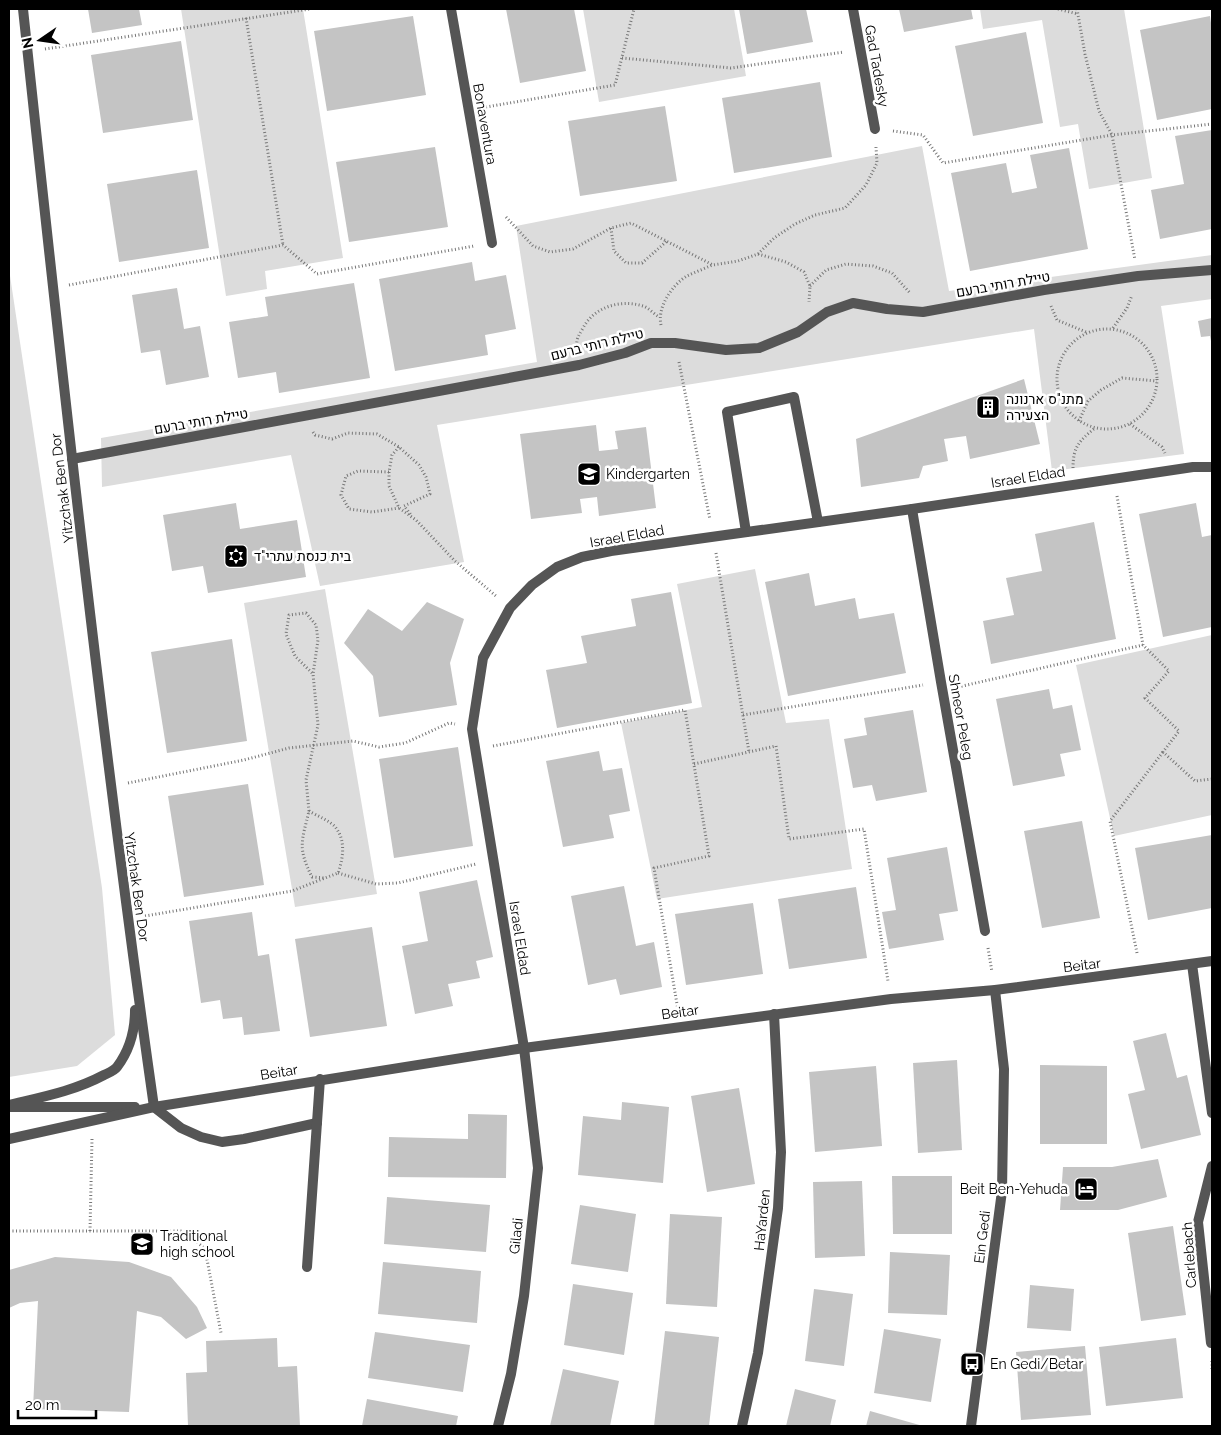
<svg xmlns="http://www.w3.org/2000/svg" width="1221" height="1435" font-family="Raleway,Heebo,sans-serif">
<style>
.green{fill:#dcdcdc}
.building{fill:#c4c4c4}
.lines{fill:none;stroke-linecap:round;stroke-linejoin:round}
.path{stroke:#777;stroke-width:3;stroke-dasharray:1 2.5;stroke-linecap:butt}
.service{stroke:#555;stroke-width:10}
.pedestrian{stroke:#555;stroke-width:10}
.minor{stroke:#555;stroke-width:10}
.tertiary{stroke:#555;stroke-width:10}
.labels{text-anchor:middle;stroke-width:5;stroke-linejoin:round;paint-order:stroke}
.street-label{font-size:14px;fill:#000;stroke:#fff}
.poi-label{font-size:14px;fill:#000;stroke:#fff;text-anchor:start}
</style>
<rect width="100%" height="100%" fill="#fff"/>
<g class="green">
<path d="M181,9H303L343,258L265,271L267,289L226,296Z"/>
<path d="M583,9H734L746,76L599,102Z"/>
<path d="M980,9H1124L1152,178L1089,189L1078,124L1060,127L1042,20L983,29Z"/>
<path d="M922,146L949,291L1212,255V299L1161,306L1184,454L1052,471L1034,329L437,425L464,562L320,586L291,455L102,487L101,438L537,362L516,226Z"/>
<path d="M9,269L102,888L115,1035L77,1066L9,1077Z"/>
<path d="M755,569L786,723L829,719L852,869L657,899L621,723L702,707L677,584Z"/>
<path d="M325,589L377,894L295,907L244,603Z"/>
<path d="M1212,635V815L1114,836L1076,665Z"/>
</g>
<g class="building">
<path d="M88,9H139L142,25L92,33Z"/>
<path d="M506,9H574L586,71L520,83Z"/>
<path d="M739,9H806L813,42L747,54Z"/>
<path d="M899,9H971L973,19L904,32Z"/>
<path d="M413,16L426,95L327,111L314,31Z"/>
<path d="M1210,16L1212,30V109L1157,120L1140,30Z"/>
<path d="M1026,32L1043,123L973,136L955,46Z"/>
<path d="M181,41L193,120L103,133L91,55Z"/>
<path d="M820,82L832,157L734,173L722,98Z"/>
<path d="M665,106L677,181L580,196L568,121Z"/>
<path d="M1212,130V229L1160,239L1151,190L1184,184L1175,136Z"/>
<path d="M435,147L448,227L349,242L336,162Z"/>
<path d="M1069,148L1088,249L970,271L951,173L1006,163L1012,193L1037,188L1030,155Z"/>
<path d="M197,170L209,248L119,262L107,184Z"/>
<path d="M472,262L475,281L506,275L516,329L485,335L488,355L395,371L379,279Z"/>
<path d="M354,283L370,378L279,393L276,372L238,378L229,322L268,316L265,297Z"/>
<path d="M177,288L184,329L200,326L209,377L166,385L160,350L141,353L132,295Z"/>
<path d="M1212,318V341H1211L1210,336L1201,337L1198,321Z"/>
<path d="M1024,379L1040,444L970,459L966,436L944,439L948,461L923,466L919,478L861,487L856,439Z"/>
<path d="M596,425L599,451L618,449L615,431L646,427L656,508L599,516L597,497L580,499L582,513L531,519L520,434Z"/>
<path d="M236,503L240,529L297,520L306,577L208,593L203,566L172,571L163,515Z"/>
<path d="M1196,503L1202,537L1212,535V627L1163,637L1139,514Z"/>
<path d="M1094,522L1116,639L991,664L983,621L1014,615L1006,578L1042,571L1035,534Z"/>
<path d="M809,573L815,606L855,598L859,619L894,613L906,673L788,696L765,582Z"/>
<path d="M671,592L692,703L557,728L546,670L587,663L581,636L636,626L631,599Z"/>
<path d="M427,602L464,619L450,663L457,705L379,717L373,676L344,643L368,609L402,631Z"/>
<path d="M232,639L247,741L167,753L151,652Z"/>
<path d="M1049,689L1053,709L1072,705L1081,750L1060,754L1065,776L1013,786L996,699Z"/>
<path d="M913,710L927,792L876,801L872,785L853,788L844,739L867,735L864,718Z"/>
<path d="M458,747L473,846L394,858L379,759Z"/>
<path d="M599,751L603,771L622,768L630,811L609,815L614,838L563,847L546,761Z"/>
<path d="M248,784L264,885L184,897L168,796Z"/>
<path d="M1082,821L1100,918L1042,928L1024,831Z"/>
<path d="M1212,835V908L1148,920L1135,848Z"/>
<path d="M947,847L958,911L939,914L944,940L889,949L882,912L896,910L887,858Z"/>
<path d="M477,880L493,957L476,961L480,978L448,984L453,1006L415,1014L402,946L428,941L419,892Z"/>
<path d="M624,886L636,946L654,942L662,987L620,995L616,979L588,985L571,896Z"/>
<path d="M856,887L867,958L789,969L778,899Z"/>
<path d="M753,903L763,974L686,985L675,914Z"/>
<path d="M252,912L258,956L269,954L280,1031L244,1035L242,1017L223,1019L220,1000L201,1003L189,921Z"/>
<path d="M372,927L387,1026L310,1037L295,939Z"/>
<path d="M1166,1033L1177,1078L1187,1075L1201,1135L1141,1149L1128,1094L1145,1090L1133,1041Z"/>
<path d="M957,1060L962,1150L918,1153L913,1063Z"/>
<path d="M1040,1065L1107,1066V1144H1040Z"/>
<path d="M876,1066L882,1146L815,1152L809,1072Z"/>
<path d="M739,1088L755,1184L707,1192L691,1096Z"/>
<path d="M622,1102L669,1107L663,1183L578,1175L583,1116L621,1120Z"/>
<path d="M468,1114L507,1115L506,1178L388,1177L389,1137L468,1139Z"/>
<path d="M1158,1159L1167,1197L1118,1210H1060L1063,1167H1112Z"/>
<path d="M892,1176H952V1234H893Z"/>
<path d="M862,1181L865,1256L815,1258L813,1182Z"/>
<path d="M387,1197L490,1205L486,1252L384,1244Z"/>
<path d="M580,1205L636,1214L628,1272L571,1264Z"/>
<path d="M670,1214L722,1217L717,1307L666,1304Z"/>
<path d="M1173,1226L1186,1315L1141,1321L1128,1233Z"/>
<path d="M890,1252L950,1255L947,1315L888,1313Z"/>
<path d="M55,1257L129,1262L171,1277L197,1307L207,1328L186,1339L161,1317L137,1311L129,1412L33,1409L38,1301L20,1303L9,1308V1270Z"/>
<path d="M383,1262L481,1271L477,1323L378,1314Z"/>
<path d="M573,1284L633,1293L624,1355L564,1345Z"/>
<path d="M1030,1285L1074,1289L1071,1331L1027,1328Z"/>
<path d="M814,1289L853,1294L844,1366L805,1361Z"/>
<path d="M884,1329L941,1339L931,1402L874,1393Z"/>
<path d="M665,1331L719,1337L709,1426H654Z"/>
<path d="M375,1332L470,1345L463,1392L368,1378Z"/>
<path d="M277,1338L278,1367L297,1366L300,1426H188L186,1373L207,1372L206,1341Z"/>
<path d="M1176,1338L1183,1398L1106,1406L1099,1347Z"/>
<path d="M1085,1346L1091,1415L1021,1420L1016,1352Z"/>
<path d="M563,1369L619,1381L610,1426H550Z"/>
<path d="M795,1389L836,1400L830,1426H786Z"/>
<path d="M367,1399L458,1416L456,1426H362Z"/>
<path d="M870,1411L923,1426H866Z"/>
</g>
<g class="lines">
<g class="path">
<path d="M1058,9L1078,14"/>
<path d="M1077,9L1085,54L1099,111L1112,135L1135,260"/>
<path d="M246,18L283,245"/>
<path d="M45,49L310,9"/>
<path d="M622,58L731,68L844,52"/>
<path d="M486,107L615,85L634,9"/>
<path d="M893,131L923,135L943,163L1112,135L1212,124"/>
<path d="M506,217L533,246L550,252L573,249L611,228L631,223L713,265L738,261L758,254L774,238L795,224L815,215L845,208L866,185L877,163L876,147"/>
<path d="M611,228L614,251L626,263H642L667,241"/>
<path d="M758,254L786,262L804,272L810,286L809,302"/>
<path d="M69,285L283,245L317,274L474,246"/>
<path d="M810,286L826,270L846,264L873,266L892,273L910,293"/>
<path d="M1051,306L1057,320L1086,332"/>
<path d="M661,325C657,307 672,285 687,276C695,272 704,269 712,265"/>
<path d="M1113,328L1127,308L1132,295"/>
<circle cx="1107" cy="379" r="50"/>
<path d="M577,346C576,339 579,335 583,328C594,307 620,299 643,306C649,308 654,314 659,317"/>
<path d="M679,362L710,520"/>
<path d="M1079,421L1088,401L1101,390L1122,378L1157,381"/>
<path d="M1130,424L1162,447L1165,453"/>
<path d="M313,432L315,435L332,439L348,433L377,434L399,447L419,465L426,477L430,494L404,506L412,516"/>
<path d="M399,447L392,455L389,472V486L399,508L416,520L455,561L496,596"/>
<path d="M1073,468C1073,447 1079,441 1095,428"/>
<path d="M389,472L358,471L346,476L341,495L349,509L372,512L399,508"/>
<path d="M1117,496L1143,645L1169,671L1145,698L1179,731L1163,752L1195,781L1212,779"/>
<path d="M716,553L749,752"/>
<path d="M958,687L1143,645"/>
<path d="M743,715L923,685"/>
<path d="M493,746L685,710L709,856L654,868L678,1010"/>
<path d="M694,764L776,746L789,839L864,829L888,981"/>
<path d="M128,783L244,760L289,748L353,741L379,747L405,743L449,723L455,724"/>
<path d="M309,811L306,780L318,725L313,674L318,640L316,625L306,613L289,615L286,634L295,656L313,674"/>
<path d="M309,811C317,816 331,821 336,828C346,841 343,859 338,873L325,878L312,877C297,847 302,841 309,811Z"/>
<path d="M338,873L376,884L398,883L476,864"/>
<path d="M145,916L292,891L325,878"/>
<path d="M988,948L992,972"/>
<path d="M1137,953L1110,821L1163,752"/>
<path d="M9,1231H185L205,1249L221,1333"/>
<path d="M90,1231L92,1139"/>
<path d="M1212,1361V1370"/>
</g>
<g class="service">
<path d="M746,532L727,412L794,397L818,522"/>
<path d="M154,1107L181,1128L201,1137L222,1142L244,1139L317,1123"/>
<path d="M307,1267L320,1079"/>
</g>
<path class="pedestrian" d="M72,459L579,365L625,353L651,343H675L726,350L759,348L798,332L827,312L853,303L887,309L923,312L1044,290L1138,276L1212,270"/>
<g class="minor">
<path d="M23,9C62,375 102,742 154,1107"/>
<path d="M451,9L492,243"/>
<path d="M853,9L875,129"/>
<path d="M912,509L941,682L985,931"/>
<path d="M1192,964L1212,1113"/>
<path d="M9,1105C42,1097 74,1091 104,1075C108,1073 114,1071 117,1067C129,1051 135,1030 135,1010"/>
<path d="M1211,1343L1198,1222L1212,1166"/>
<path d="M498,1426L511,1374L524,1296L538,1168L524,1048L472,729L483,658L510,608L532,585L557,567L582,557L611,551L912,509L1173,470L1193,467H1212"/>
<path d="M742,1426L758,1353L778,1208L781,1152L774,1014"/>
<path d="M971,1426L1002,1191L1004,1069L995,990"/>
</g>
<g class="tertiary">
<path d="M9,1107H135"/>
<path d="M9,1139L154,1107L524,1048L891,999L995,990L1212,961"/>
</g>
</g>
<defs>
<g id="building-square" transform="scale(1.25)"><rect x="-9" y="-9" width="18" height="18" rx="4" fill="#000" stroke="#fff"/><path d="M-4-6H4V6H1V3H-1V6H-4ZM-2.5-4.3h1.7v1.8h-1.7ZM.8-4.3h1.7v1.8H.8ZM-2.5-1h1.7V.8h-1.7ZM.8-1h1.7V.8H.8Z" fill="#fff"/></g>
<g id="school-square" transform="scale(1.25)"><rect x="-9" y="-9" width="18" height="18" rx="4" fill="#000" stroke="#fff"/><path d="M0-5L7-2L0 1L-7-2ZM-4 1L0 2.5L4 1V4Q0 6-4 4Z" fill="#fff"/></g>
<g id="synagogue-square" transform="scale(1.25)"><rect x="-9" y="-9" width="18" height="18" rx="4" fill="#000" stroke="#fff"/><path d="M0-6.5L5.6 3.2H-5.6ZM0 6.5L5.6-3.2H-5.6Z" fill="#fff"/></g>
<g id="hotel-square" transform="scale(1.25)"><rect x="-9" y="-9" width="18" height="18" rx="4" fill="#000" stroke="#fff"/><path d="M-6-4.5h1.5V1H6V5H4.5V3h-9V5H-6ZM-4 0a1.8 1.8 0 1 1 3.6 0ZM.5 0V-2.5h3Q6-2.5 6 0Z" fill="#fff"/></g>
<g id="bus-square" transform="scale(1.25)"><rect x="-9" y="-9" width="18" height="18" rx="4" fill="#000" stroke="#fff"/><path d="M-5-6H5V4H4V6H2V4H-2V6H-4V4H-5ZM-3.5-4V0h7V-4ZM-3.5 1.2v1.5H-2V1.2ZM2 1.2v1.5H3.5V1.2Z" fill="#fff"/></g>
</defs>
<g fill-rule="evenodd">
<use href="#building-square" x="988" y="407"/>
<use href="#school-square" x="589" y="474"/>
<use href="#synagogue-square" x="236" y="556"/>
<use href="#hotel-square" x="1086" y="1189"/>
<use href="#school-square" x="142" y="1244"/>
<use href="#bus-square" x="972" y="1364"/>
</g>
<g class="labels">
<g class="street-label">
<text transform="translate(877 66) rotate(80)" y="5">Gad Tadesky</text>
<text transform="translate(485 124) rotate(80)" y="5">Bonaventura</text>
<text transform="translate(1003 284) rotate(-10)" y="5">טיילת רותי ברעם</text>
<text transform="translate(597 344) rotate(-14)" y="5">טיילת רותי ברעם</text>
<text transform="translate(201 421) rotate(-10)" y="5">טיילת רותי ברעם</text>
<text transform="translate(1028 477) rotate(-9)" y="5">Israel Eldad</text>
<text transform="translate(62 488) rotate(-97)" y="5">Yitzchak Ben Dor</text>
<text transform="translate(627 536) rotate(-10)" y="5">Israel Eldad</text>
<text transform="translate(961 717) rotate(80)" y="5">Shneor Peleg</text>
<text transform="translate(137 887) rotate(82)" y="5">Yitzchak Ben Dor</text>
<text transform="translate(520 938) rotate(81)" y="5">Israel Eldad</text>
<text transform="translate(1082 965) rotate(-7)" y="5">Beitar</text>
<text transform="translate(680 1012) rotate(-8)" y="5">Beitar</text>
<text transform="translate(279 1072) rotate(-9)" y="5">Beitar</text>
<text transform="translate(762 1220) rotate(-84)" y="5">HaYarden</text>
<text transform="translate(516 1236) rotate(-84)" y="5">Giladi</text>
<text transform="translate(982 1237) rotate(-83)" y="5">Ein Gedi</text>
<text transform="translate(1189 1255) rotate(-94)" y="5">Carlebach</text>
</g>
<g class="poi-label">
<text x="1006" y="404">מתנ"ס ארנונה<tspan x="1006" dy="16">הצעירה</tspan></text>
<text x="606" y="479">Kindergarten</text>
<text x="254" y="561">בית כנסת עתרי"ד</text>
<text x="1068" y="1194" text-anchor="end">Beit Ben-Yehuda</text>
<text x="160" y="1241">Traditional<tspan x="160" dy="16">high school</tspan></text>
<text x="990" y="1369">En Gedi/Betar</text>
</g>
</g>
<rect width="1221" height="1435" fill="none" stroke="#000000" stroke-width="20"/>
<g transform="translate(40 40) rotate(257)" stroke="#ffffff" stroke-width="4" paint-order="stroke">
<path d="M0-4L9 19L0 12L-9 19Z" fill="#000000"/>
<text y="-8" font-size="14" font-weight="bold" text-anchor="middle" fill="#000000">N</text>
</g>
<path d="M18 1410v8h78v-8" fill="none" stroke="#000000" stroke-width="2.5"/>
<text x="25" y="1410" font-size="15" fill="#000000" stroke="#ffffff" stroke-width="4" paint-order="stroke">20 m</text>
</svg>
